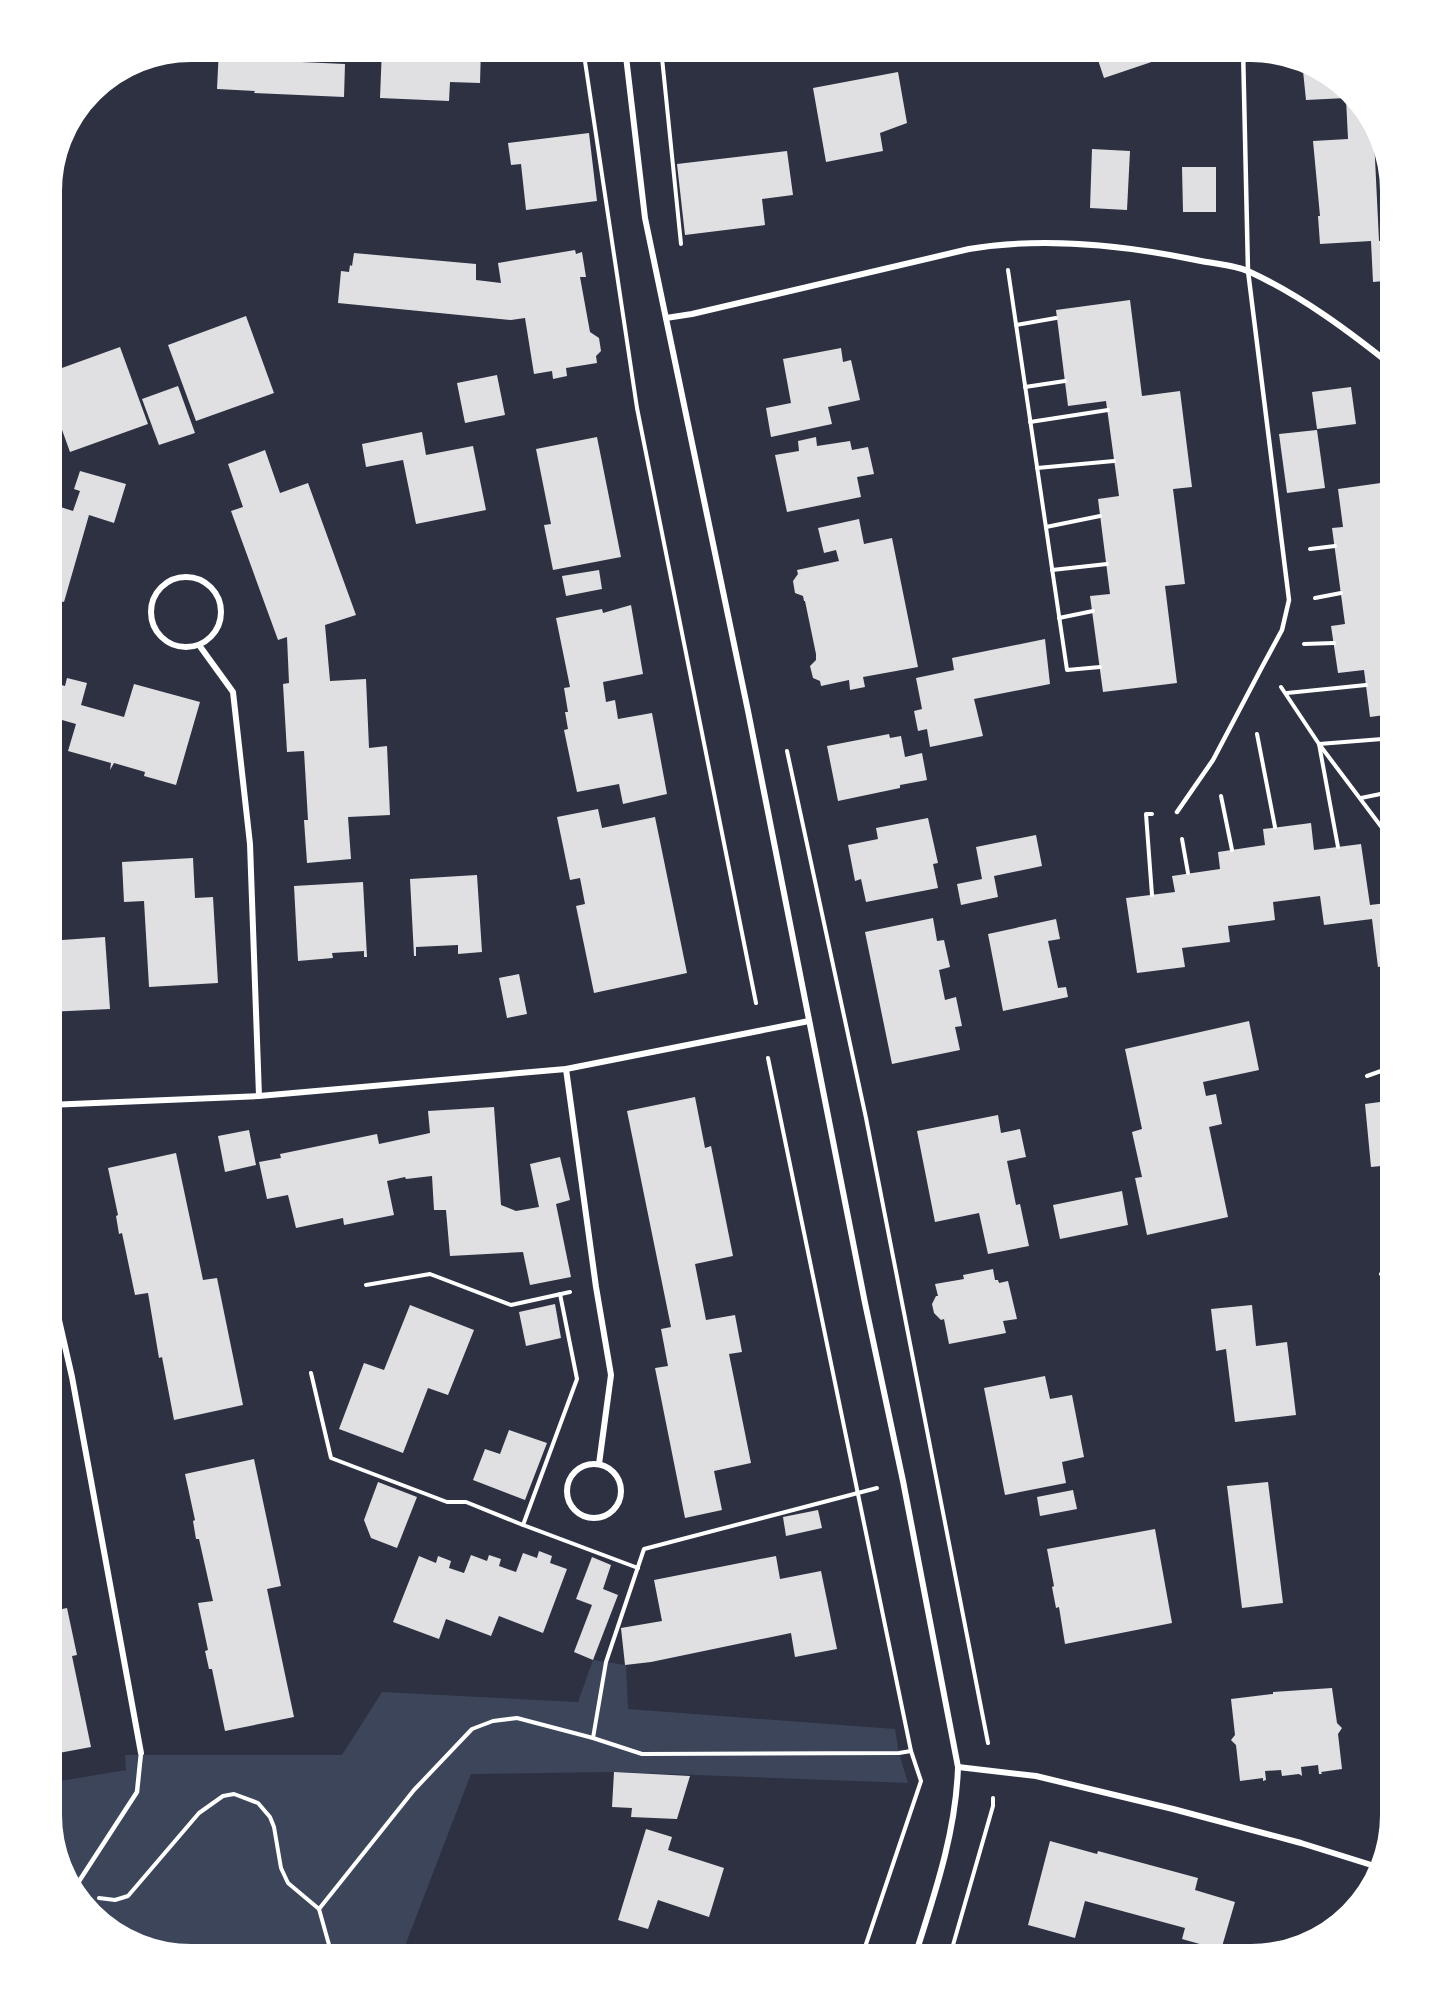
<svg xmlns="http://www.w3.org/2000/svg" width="1443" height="2007" font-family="'Archivo Narrow',sans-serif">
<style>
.green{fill:#3c4559}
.building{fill:#e0e0e3}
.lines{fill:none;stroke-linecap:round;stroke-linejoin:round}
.path{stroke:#fff;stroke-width:4}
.service{stroke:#fff;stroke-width:4.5}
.minor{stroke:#fff;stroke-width:6}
.rim{fill:none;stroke:#fff;stroke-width:8}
</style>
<rect width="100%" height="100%" fill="#2d3142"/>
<path class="green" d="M593,1660L626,1665L628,1709L895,1729L899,1753L908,1783L614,1772L471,1774L400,1959H182L173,1956L92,1912L67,1888L48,1816V1783L126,1770L125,1755H342L382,1692L578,1702Z"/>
<g class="building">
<path d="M219,48H301V62L345,64L344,97L254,93L255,91L217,89Z"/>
<path d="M382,48H481L480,83L450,82L449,101L380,98Z"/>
<path d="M1094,48H1190V49L1104,78Z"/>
<path d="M1302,61L1324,67L1376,119L1380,137L1374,138L1379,241L1395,240V280L1373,282L1371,241L1320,244L1318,216H1320L1313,141L1348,139L1346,98L1306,100Z"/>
<path d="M898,72L907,123L880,133L883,151L826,162L813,88Z"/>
<path d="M589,133L597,201L526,210L521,164L511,165L508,143Z"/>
<path d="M1092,149L1130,151L1127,210L1090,208Z"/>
<path d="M787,151L793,195L762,199L765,225L685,235L677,164Z"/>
<path d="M1182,167H1216V212H1183Z"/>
<path d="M575,250L576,254L582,252L586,277H580L590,332L599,338L601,351L596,356L597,363L566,368L567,376L553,379L552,371L534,374L525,318L511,320L338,303L341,271L349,272L350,265L352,266L354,253L476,264V280L501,283L498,263Z"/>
<path d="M1130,300L1142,396L1180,391L1192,487L1173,489L1185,584L1165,586L1177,683L1103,692L1090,596L1110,594L1098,499L1119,496L1106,401L1068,406L1056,310Z"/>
<path d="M246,316L274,393L196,421L168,345Z"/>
<path d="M120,347L148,424L70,452L48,391V373Z"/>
<path d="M841,348L843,362L851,360L860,400L828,407L832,424L771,437L766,408L791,403L783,359Z"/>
<path d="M497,375L505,415L465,423L457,383Z"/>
<path d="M178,386L195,433L159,445L142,399Z"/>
<path d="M1351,387L1356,424L1317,429L1312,392Z"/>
<path d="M1317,430L1325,488L1287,493L1279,434Z"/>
<path d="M422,432L426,455L473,446L486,510L416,524L403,460L366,467L362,444Z"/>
<path d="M597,437L621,557L553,570L544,525L551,524L536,449Z"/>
<path d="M816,437L817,446L850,441L852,450L868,447L874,474L857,477L861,497L787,512L775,455L799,451L798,441Z"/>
<path d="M265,450L280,493L308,483L356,615L325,625L330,681L366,679L369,748L387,746L390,815L348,817L351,859L307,863L304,820H308L304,751L287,752L283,684L289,683L287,637L278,640L231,511L243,507L228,464Z"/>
<path d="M80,471L126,484L114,523L89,515L64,602L48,598V503L73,511L80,491L74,489Z"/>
<path d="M1395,481V723H1394L1392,714L1370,717L1364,670L1338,673L1331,626L1345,624L1332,528L1343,527L1338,489Z"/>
<path d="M859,519L864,544L892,538L918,667L863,677L865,687L850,690L849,680L821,686L820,681L813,678L810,666L816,660V654L805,601H804L803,596L795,593L793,581L798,574L797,570L839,561L836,550L824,553L818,528Z"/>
<path d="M599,570L602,589L566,596L562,576Z"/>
<path d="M631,605L643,674L603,682L606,702L615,700L618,719L652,713L667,794L623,804L619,784L577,792L564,730L568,729L565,712H568L564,688L570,687L556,618L602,609L603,613Z"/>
<path d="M1045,639L1050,684L974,699L983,736L930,747L927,729L918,731L914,711L922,709L916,678L954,670L952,658Z"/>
<path d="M67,678L87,683L81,705L124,717L134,684L200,702L176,785L144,776L145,772L114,763L110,770L111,763L68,751L76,724L55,718L48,741V681L65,686Z"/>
<path d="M889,734L890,738L901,736L905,757L922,753L927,780L900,785V788L838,801L827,746Z"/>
<path d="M598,809L602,828L655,817L687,973L594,993L576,906L585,904L580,878L570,880L557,817Z"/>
<path d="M928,818L938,863L933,864L938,888L866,902L861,879L855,881L848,845L878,839L876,828Z"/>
<path d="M1311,823L1314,850L1361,844L1370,905L1395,902V964L1378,967L1372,919L1324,925L1320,896L1273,902L1275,920L1228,926L1230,942L1182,948L1185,967L1137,973L1126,898L1175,892L1172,876L1220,869L1218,852L1265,845L1263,829Z"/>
<path d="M1036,835L1042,866L994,876L998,897L961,905L957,884L982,879L976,847Z"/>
<path d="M193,858L195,898L213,897L218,983L149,987L144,901L124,902L122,862Z"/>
<path d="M477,875L482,952L458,954V945L416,947V956H414L410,879Z"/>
<path d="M363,882L367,957H364V951L332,953L333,958L298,961L294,886Z"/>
<path d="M933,918L937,941L944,940L950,967L939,970L945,1000L956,997L962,1026L955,1027L960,1050L892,1064L865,932Z"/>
<path d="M1056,919L1060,939L1048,941L1058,988L1066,987L1068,997L1003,1011L988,934Z"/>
<path d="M105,937L110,1009L48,1012V941Z"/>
<path d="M519,974L527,1014L507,1018L499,978Z"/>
<path d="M1249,1021L1259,1070L1203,1082L1206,1096L1216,1094L1222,1124L1209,1127L1228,1217L1147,1235L1135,1178L1142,1177L1132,1132L1142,1129L1125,1049Z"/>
<path d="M695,1097L705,1148L711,1146L733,1256L695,1264L706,1320L735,1315L742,1352L729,1354L751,1463L714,1471L722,1510L685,1518L655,1368L668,1366L661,1329L671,1327L627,1111Z"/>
<path d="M1395,1100V1176H1392L1391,1165L1371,1167L1365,1104Z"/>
<path d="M494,1107L501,1205L516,1211L539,1207L530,1164L560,1157L570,1200L556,1204L571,1277L530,1285L523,1252L450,1256L446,1210H434L432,1176L406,1179L405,1177L387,1181L394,1215L344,1225L343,1218L296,1228L288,1195L267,1199L259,1162L281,1158L280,1154L377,1134L379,1144L430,1133L428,1111Z"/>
<path d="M998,1115L1001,1133L1020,1129L1026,1157L1007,1161L1016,1205L1020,1204L1029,1246L988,1254L979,1213L935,1222L917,1131Z"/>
<path d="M249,1130L256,1165L225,1172L218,1136Z"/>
<path d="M176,1153L203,1280L217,1278L243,1405L174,1420L162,1357L159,1358L148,1293L135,1295L122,1233L119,1234L116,1216L118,1215L108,1168Z"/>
<path d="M1122,1191L1128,1225L1060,1239L1053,1205Z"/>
<path d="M993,1269L995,1280H998L999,1283L1008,1281L1017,1319L1003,1321L1006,1333L949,1344L944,1319L941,1320L934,1313L932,1304L936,1296H938L935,1284L964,1279L963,1275Z"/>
<path d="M555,1304L561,1338L526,1346L519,1312Z"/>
<path d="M1395,1304V1369H1393L1386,1305Z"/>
<path d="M410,1305L474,1330L448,1395L428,1388L403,1453L339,1429L364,1363L384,1370Z"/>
<path d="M1252,1305L1256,1346L1287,1342L1296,1415L1235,1422L1226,1349L1216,1351L1211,1309Z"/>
<path d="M1045,1376L1050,1399L1072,1395L1084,1457L1062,1462L1066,1483L1005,1495L984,1388Z"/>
<path d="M509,1430L547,1443L525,1500L473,1480L485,1449L500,1454Z"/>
<path d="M254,1459L281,1586L267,1589L294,1717L225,1731L212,1669H209L205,1651L208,1650L198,1603L213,1601L199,1539H196L193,1521L195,1520L185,1474Z"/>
<path d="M378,1482L417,1497L397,1548L371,1538L364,1520Z"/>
<path d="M1268,1482L1283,1603L1242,1608L1227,1486Z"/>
<path d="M1073,1490L1077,1509L1040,1516L1037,1497Z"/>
<path d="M818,1510L822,1528L786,1536L783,1517Z"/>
<path d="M1155,1529L1172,1623L1065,1644L1059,1607L1056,1608L1052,1587L1054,1586L1047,1549Z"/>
<path d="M48,1530H51L57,1561L48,1563Z"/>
<path d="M539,1551L552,1556L550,1563L567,1569L543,1633L499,1616L491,1636L446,1619L439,1639L393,1622L419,1556L436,1563L438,1556L451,1561L449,1568L464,1573L471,1555L487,1561L489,1555L501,1559L499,1566L516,1572L523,1553L537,1558Z"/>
<path d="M776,1556L780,1579L821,1571L837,1649L795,1657L791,1633L651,1662L625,1665L621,1628L662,1621L654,1580Z"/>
<path d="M592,1557L611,1565L603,1589L618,1595L593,1660L574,1652L592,1605L576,1599Z"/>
<path d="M67,1608L77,1655L72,1656L91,1747L48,1755V1612Z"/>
<path d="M1332,1688L1337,1723L1342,1728L1338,1734L1342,1769L1321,1772L1322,1774H1319L1318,1765L1301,1767L1302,1776L1299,1774L1282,1776L1281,1770L1265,1771L1266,1780L1263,1781V1778L1240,1781L1236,1745L1231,1740L1235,1735L1231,1699L1273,1694V1692Z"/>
<path d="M614,1772L690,1776L677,1819L631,1817L632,1808L612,1807Z"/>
<path d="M646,1829L672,1837L668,1850L724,1868L709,1917L658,1900L648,1929L618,1920Z"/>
<path d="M1050,1841L1097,1854L1098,1851L1198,1878L1195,1890L1235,1902L1221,1950L1182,1939L1185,1928L1085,1901L1075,1938L1028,1925Z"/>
<path d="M1326,1921L1338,1925L1324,1940L1320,1941Z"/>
</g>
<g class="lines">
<g class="path">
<path d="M583,48L637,408L756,1003"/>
<path d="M661,48L681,244"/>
<path d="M1008,270L1067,670L1100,667"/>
<path d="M1016,325L1056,318"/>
<path d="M1025,387L1065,381"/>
<path d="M1030,422L1108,410"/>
<path d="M1037,468L1114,461"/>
<path d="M1046,527L1100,516"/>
<path d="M1310,549L1335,546"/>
<path d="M1052,570L1107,564"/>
<path d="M1315,598L1341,593"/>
<path d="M1059,618L1093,611"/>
<path d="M1304,644L1334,643"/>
<path d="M1281,687L1319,744L1395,845"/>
<path d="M1287,693L1366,685"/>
<path d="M1257,734L1275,827"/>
<path d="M787,751L866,1118L988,1743"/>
<path d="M1221,796L1232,850"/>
<path d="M1361,798L1395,791"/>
<path d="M1152,814H1146L1152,895"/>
<path d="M1182,839L1188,873"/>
<path d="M1338,847L1319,744L1395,738"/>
<path d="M768,1058L911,1751L921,1781L861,1959"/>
<path d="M1367,1076L1395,1066"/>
<path d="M1381,1274L1395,1269"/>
<path d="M366,1285L430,1274L511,1305L570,1292"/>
<path d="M560,1294L577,1379L523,1525L638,1568"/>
<path d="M311,1373L331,1458L447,1502H466L523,1525"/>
<path d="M593,1738L606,1662L644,1549L877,1488"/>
<path d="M99,1898L115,1900L128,1896L199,1813L223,1796L234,1794L258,1803L270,1817L274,1827L281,1868L288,1883L319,1909L333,1959"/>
<path d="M319,1909L414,1790L472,1729L493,1721L517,1718L593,1738L642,1754L899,1753L911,1751"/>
<path d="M949,1959L993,1806V1798"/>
</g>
<g class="service">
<path d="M1177,812L1213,760L1262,667L1282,630L1289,600L1248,271L1243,48"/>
<path d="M72,1892L137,1792L141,1753"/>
</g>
<g class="minor">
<path d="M625,48L645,218L748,711L865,1303L903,1481L958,1767C956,1833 934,1896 914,1959"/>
<path d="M666,318L692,314L969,249C1045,236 1125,245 1201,261C1216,264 1236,265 1250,272C1302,296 1350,332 1395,368"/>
<circle cx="186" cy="612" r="35"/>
<path d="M199,645L233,692L250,844L259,1096"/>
<path d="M566,1069L596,1287L611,1375L599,1464"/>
<path d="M48,1105L259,1096L566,1069L809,1021"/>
<path d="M48,1272L72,1377L141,1753"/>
<circle cx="594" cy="1491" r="27"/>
<path d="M958,1767L1036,1776L1173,1809L1301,1843L1381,1868"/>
</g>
</g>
<path d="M0 0H1443V2007H0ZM191 58H1251A133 133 0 0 1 1384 191V1815A133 133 0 0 1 1251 1948H191A133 133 0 0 1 58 1815V191A133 133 0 0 1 191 58Z" fill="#fff" fill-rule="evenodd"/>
<path class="rim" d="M191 58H1251A133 133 0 0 1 1384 191V1815A133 133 0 0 1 1251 1948H191A133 133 0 0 1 58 1815V191A133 133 0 0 1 191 58Z"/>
</svg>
